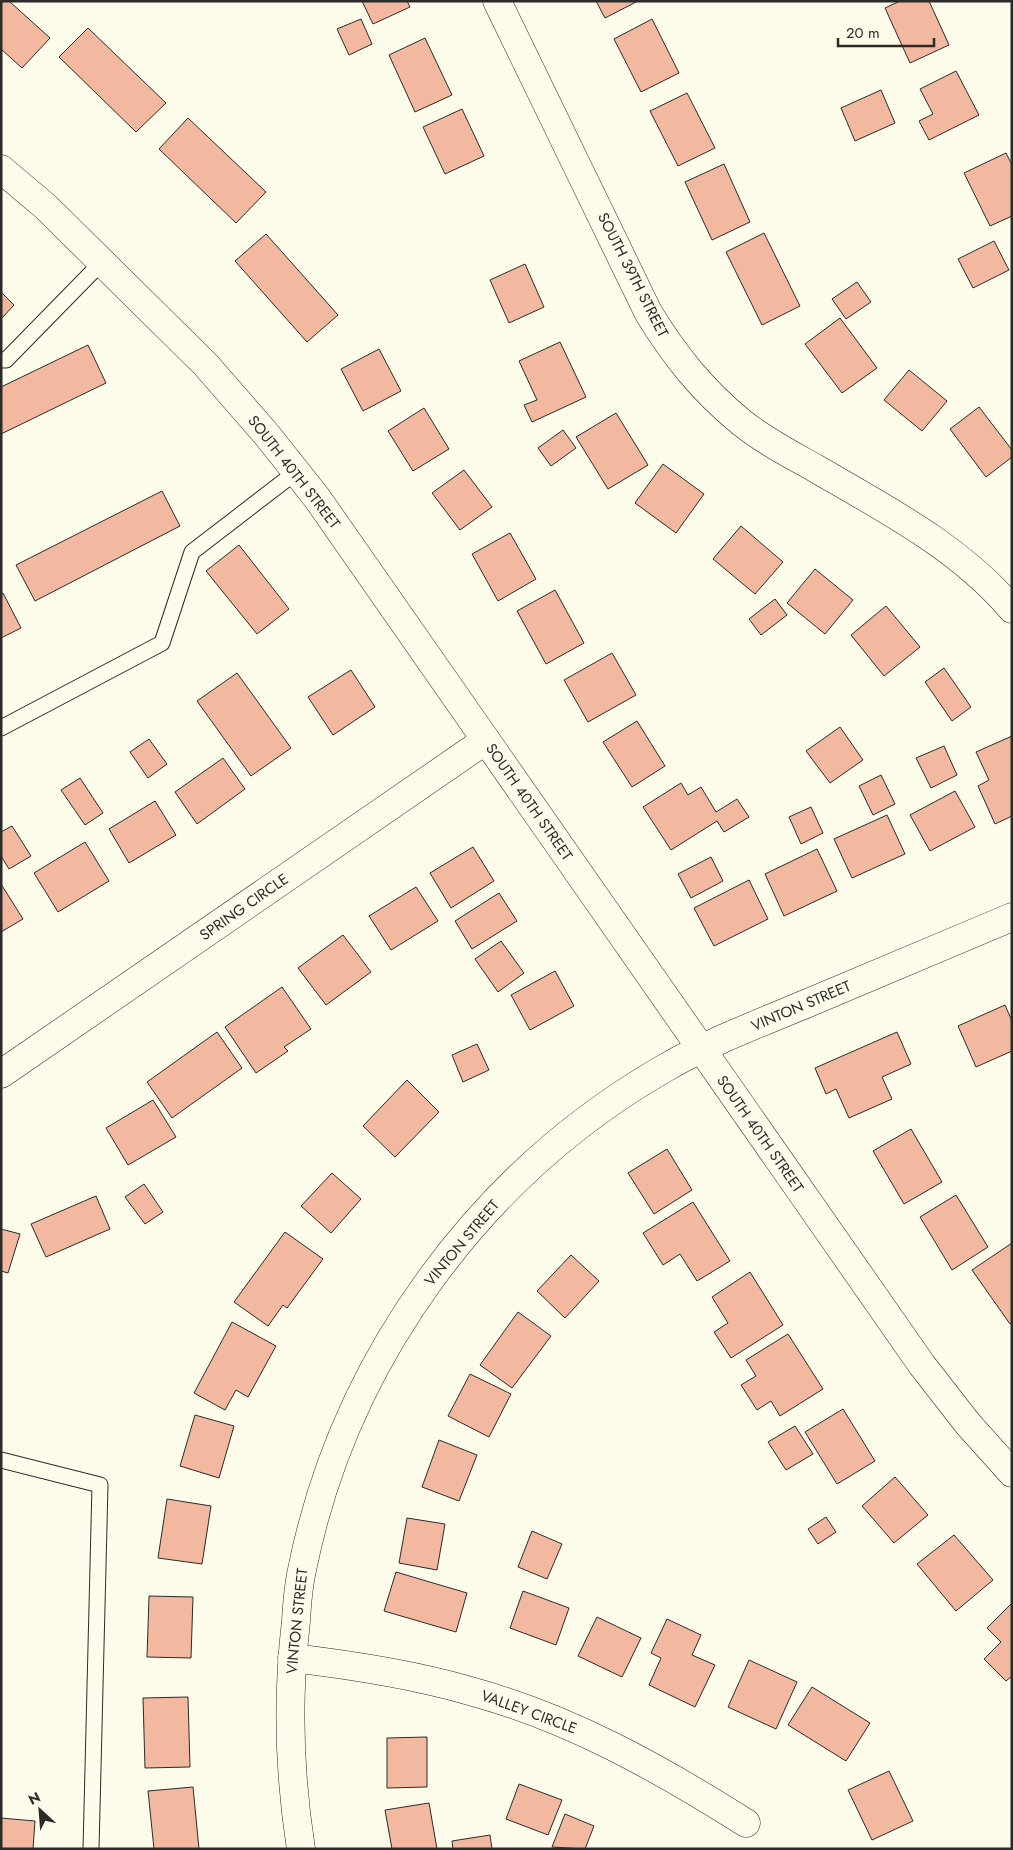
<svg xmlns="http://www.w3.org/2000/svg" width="1013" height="1850" font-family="Jost,sans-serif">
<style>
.building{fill:#f2b8a0;stroke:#2b2b2b}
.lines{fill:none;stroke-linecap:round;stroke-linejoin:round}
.lane-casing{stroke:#2b2b2b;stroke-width:17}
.street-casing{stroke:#2b2b2b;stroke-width:29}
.secondary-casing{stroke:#2b2b2b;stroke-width:29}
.lane{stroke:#fdfbea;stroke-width:15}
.street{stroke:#fdfbea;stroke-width:28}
.secondary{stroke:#fdfbea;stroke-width:28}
.labels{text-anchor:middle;stroke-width:4;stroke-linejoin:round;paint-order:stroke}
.street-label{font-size:15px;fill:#2b2b2b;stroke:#fdfbea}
</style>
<rect width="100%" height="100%" fill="#fdfbea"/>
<g class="building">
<path d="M1,1H9L50,38L22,68L1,49Z"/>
<path d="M362,1H407L410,7L373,24Z"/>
<path d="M596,1H638L605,18Z"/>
<path d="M900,1H929L949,45L910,63L885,8Z"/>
<path d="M361,19L372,44L349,55L337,29Z"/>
<path d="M652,19L679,73L641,92L614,39Z"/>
<path d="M88,28L166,103L136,132L59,57Z"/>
<path d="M425,38L452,95L415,112L389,55Z"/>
<path d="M956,71L979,115L929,140L919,121L933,114L920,89Z"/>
<path d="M881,90L895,123L855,141L841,108Z"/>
<path d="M687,93L715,148L678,166L650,111Z"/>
<path d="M462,109L484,156L445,174L423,127Z"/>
<path d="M188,118L266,192L236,223L159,149Z"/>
<path d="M1006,153L1012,165V216L990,226L964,173Z"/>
<path d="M724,164L750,222L712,240L685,182Z"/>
<path d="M764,233L800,306L762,325L726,252Z"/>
<path d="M266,234L338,315L307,342L235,261Z"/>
<path d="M994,241L1009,270L973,288L958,259Z"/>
<path d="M525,264L544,307L509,323L490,280Z"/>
<path d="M857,282L871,302L846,319L832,299Z"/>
<path d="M1,292L14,305L1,319Z"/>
<path d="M840,318L877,368L842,393L805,344Z"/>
<path d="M560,342L586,397L532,422L524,405L537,400L519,361Z"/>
<path d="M88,345L106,383L1,434V387Z"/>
<path d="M379,349L401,391L363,411L341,369Z"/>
<path d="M909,370L947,401L922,431L884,400Z"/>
<path d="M979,407L1012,450V457L986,477L950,429Z"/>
<path d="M424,408L449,449L413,471L388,431Z"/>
<path d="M616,413L648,465L608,489L576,437Z"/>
<path d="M563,430L576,448L551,466L538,448Z"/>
<path d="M663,464L704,494L676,533L635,503Z"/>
<path d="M464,470L492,507L460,530L432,493Z"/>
<path d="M162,491L180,526L35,601L16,565Z"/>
<path d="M741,526L783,562L755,594L713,559Z"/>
<path d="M510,533L536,579L498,601L472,554Z"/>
<path d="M239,545L289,609L257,634L206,571Z"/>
<path d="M815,569L853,600L825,634L787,603Z"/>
<path d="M555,590L584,643L546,664L517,611Z"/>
<path d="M3,593L21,628L1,638V594Z"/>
<path d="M775,599L787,615L761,635L749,619Z"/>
<path d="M886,606L920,647L884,676L851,635Z"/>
<path d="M612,653L636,695L588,722L564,680Z"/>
<path d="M944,668L971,707L952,721L925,682Z"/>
<path d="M351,670L375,707L333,735L308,697Z"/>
<path d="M237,673L291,748L251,776L197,701Z"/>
<path d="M637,721L665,766L632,787L603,742Z"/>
<path d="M840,727L863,760L830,783L806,751Z"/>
<path d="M1012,736V816L995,824L978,786L989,780L976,752Z"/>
<path d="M149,739L167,764L148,778L130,752Z"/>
<path d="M944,746L957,775L931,788L916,758Z"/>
<path d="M223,758L245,789L197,824L175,792Z"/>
<path d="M881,775L895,804L873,815L859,786Z"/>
<path d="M80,778L103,813L85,825L61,790Z"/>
<path d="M681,783L688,795L701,787L716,812L737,799L749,817L724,832L717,821L671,850L643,807Z"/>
<path d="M955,791L975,827L930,851L910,815Z"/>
<path d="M155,801L176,835L129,863L109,829Z"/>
<path d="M811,807L823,833L801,844L789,817Z"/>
<path d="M887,815L905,854L852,878L834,839Z"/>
<path d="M12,826L31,856L9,869L1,856V832Z"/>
<path d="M85,842L109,881L58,912L34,873Z"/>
<path d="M473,847L494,881L451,908L430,873Z"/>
<path d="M817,849L837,891L784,916L765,874Z"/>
<path d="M711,857L723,881L691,898L678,874Z"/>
<path d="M749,880L768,919L714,946L694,908Z"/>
<path d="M1,884L23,919L1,932Z"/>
<path d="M416,887L438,921L391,950L369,916Z"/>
<path d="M499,893L517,921L472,949L455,921Z"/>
<path d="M343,935L371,972L326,1005L298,968Z"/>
<path d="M501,941L524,973L498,992L475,959Z"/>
<path d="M555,971L574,1006L530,1030L511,995Z"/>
<path d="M282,987L311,1029L284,1047L288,1051L256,1073L225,1027Z"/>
<path d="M1005,1005L1012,1021V1051L976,1067L958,1026Z"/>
<path d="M217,1032L242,1068L172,1118L147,1082Z"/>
<path d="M897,1032L911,1064L882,1077L892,1099L849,1118L836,1089L826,1094L815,1068Z"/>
<path d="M477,1044L489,1070L463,1082L452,1055Z"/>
<path d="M407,1080L439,1112L395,1157L363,1126Z"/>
<path d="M153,1100L176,1137L128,1165L106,1128Z"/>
<path d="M911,1129L942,1182L904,1204L873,1151Z"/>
<path d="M667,1149L692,1190L654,1214L628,1173Z"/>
<path d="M332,1173L361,1199L331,1233L301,1206Z"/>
<path d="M144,1184L163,1212L145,1224L125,1197Z"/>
<path d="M956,1195L988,1247L952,1270L920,1217Z"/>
<path d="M96,1196L110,1229L46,1257L31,1224Z"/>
<path d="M693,1202L730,1261L697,1281L680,1254L663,1265L643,1233Z"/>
<path d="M1,1229L20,1234L8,1273L1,1271Z"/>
<path d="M285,1232L323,1259L287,1308L283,1305L268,1326L234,1302Z"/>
<path d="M1012,1243V1322L1010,1324L972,1270Z"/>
<path d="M571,1255L599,1281L565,1318L537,1291Z"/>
<path d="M750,1272L783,1325L731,1358L714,1332L728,1323L712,1297Z"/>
<path d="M518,1312L551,1336L512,1388L480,1365Z"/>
<path d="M232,1322L276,1346L248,1397L236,1390L225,1410L194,1393Z"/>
<path d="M788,1334L823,1389L780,1416L771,1401L757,1410L741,1385L756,1376L746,1360Z"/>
<path d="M470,1374L511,1394L489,1437L448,1416Z"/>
<path d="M843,1409L875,1461L837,1484L805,1432Z"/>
<path d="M195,1415L234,1426L219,1478L180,1466Z"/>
<path d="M795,1426L813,1454L786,1470L768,1442Z"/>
<path d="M439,1440L477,1455L459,1501L422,1487Z"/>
<path d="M895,1477L928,1515L894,1543L862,1506Z"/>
<path d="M167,1499L211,1506L202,1564L158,1558Z"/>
<path d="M826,1517L836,1532L818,1544L808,1529Z"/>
<path d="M407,1518L445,1524L437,1570L399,1563Z"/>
<path d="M532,1531L562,1544L547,1579L518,1567Z"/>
<path d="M954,1535L993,1580L956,1611L917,1564Z"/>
<path d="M396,1572L467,1593L456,1632L384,1611Z"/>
<path d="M523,1591L569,1608L556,1645L510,1628Z"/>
<path d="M149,1596L193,1597L191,1658L147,1657Z"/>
<path d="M1012,1603V1676L1006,1681L984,1659L1001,1642L987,1628Z"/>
<path d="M597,1617L641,1638L622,1677L578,1656Z"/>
<path d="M667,1619L701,1635L692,1655L715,1665L695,1707L649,1685L661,1658L651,1653Z"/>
<path d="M749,1660L797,1682L776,1729L728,1707Z"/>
<path d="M812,1687L870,1723L846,1761L788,1725Z"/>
<path d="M188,1697L190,1767L145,1768L143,1698Z"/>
<path d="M427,1737V1787L387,1788V1738Z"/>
<path d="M889,1771L913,1821L872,1840L848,1790Z"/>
<path d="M519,1784L562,1800L548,1835L506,1819Z"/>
<path d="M193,1787L199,1849H154L148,1791Z"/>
<path d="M429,1803L437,1849H392L385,1810Z"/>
<path d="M565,1814L594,1826L585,1849L552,1847Z"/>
<path d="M1,1818L35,1821L33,1849H1Z"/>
<path d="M490,1835L492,1849H453L452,1841Z"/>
</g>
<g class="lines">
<g class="lane-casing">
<g id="lane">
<path d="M1,360H6L102,262"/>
<path d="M1,728L162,643L192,552L296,472"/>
<path d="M1,1460L100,1485L91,1849"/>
</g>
</g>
<g class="street-casing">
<g id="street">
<path d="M497,1L648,312C674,355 702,390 741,422C763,440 790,454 815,468C885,509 958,546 1012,609"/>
<path d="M1,169L46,207L206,365L267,435L317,498L922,1365L968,1424L1012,1473"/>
<path d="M1,1074L486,740"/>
<path d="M292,1658C352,1665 412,1674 470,1691C570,1718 659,1768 746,1823"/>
</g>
</g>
<g class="secondary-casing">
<path id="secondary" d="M301,1849C289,1773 287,1697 296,1621C297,1604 298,1587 302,1570C344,1360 480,1174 665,1068C710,1042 760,1023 808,1003C876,974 944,945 1012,917"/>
</g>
<use href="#lane" class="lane"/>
<use href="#street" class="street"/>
<use href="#secondary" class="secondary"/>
</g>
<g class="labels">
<g class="street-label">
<text transform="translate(633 275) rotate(63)" y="5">SOUTH 39TH STREET</text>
<text transform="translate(294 472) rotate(52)" y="5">SOUTH 40TH STREET</text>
<text transform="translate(529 802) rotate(55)" y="5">SOUTH 40TH STREET</text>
<text transform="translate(244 907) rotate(-35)" y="5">SPRING CIRCLE</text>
<text transform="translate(801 1006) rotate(-23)" y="5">VINTON STREET</text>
<text transform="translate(760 1134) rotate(55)" y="5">SOUTH 40TH STREET</text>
<text transform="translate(462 1243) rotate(-50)" y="5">VINTON STREET</text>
<text transform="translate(297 1621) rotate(-84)" y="5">VINTON STREET</text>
<text transform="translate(529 1712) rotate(20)" y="5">VALLEY CIRCLE</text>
</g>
</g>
<rect width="1013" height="1850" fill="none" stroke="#2b2b2b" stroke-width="5"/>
<g transform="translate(40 1810) rotate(334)" stroke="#fdfbea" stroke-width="4" paint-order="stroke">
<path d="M0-4L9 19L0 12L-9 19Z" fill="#2b2b2b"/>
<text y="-8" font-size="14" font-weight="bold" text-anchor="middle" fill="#2b2b2b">N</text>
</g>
<path d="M838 38v8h96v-8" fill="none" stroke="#2b2b2b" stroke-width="2.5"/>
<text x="846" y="38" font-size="15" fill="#2b2b2b" stroke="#fdfbea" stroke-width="4" paint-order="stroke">20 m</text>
</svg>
